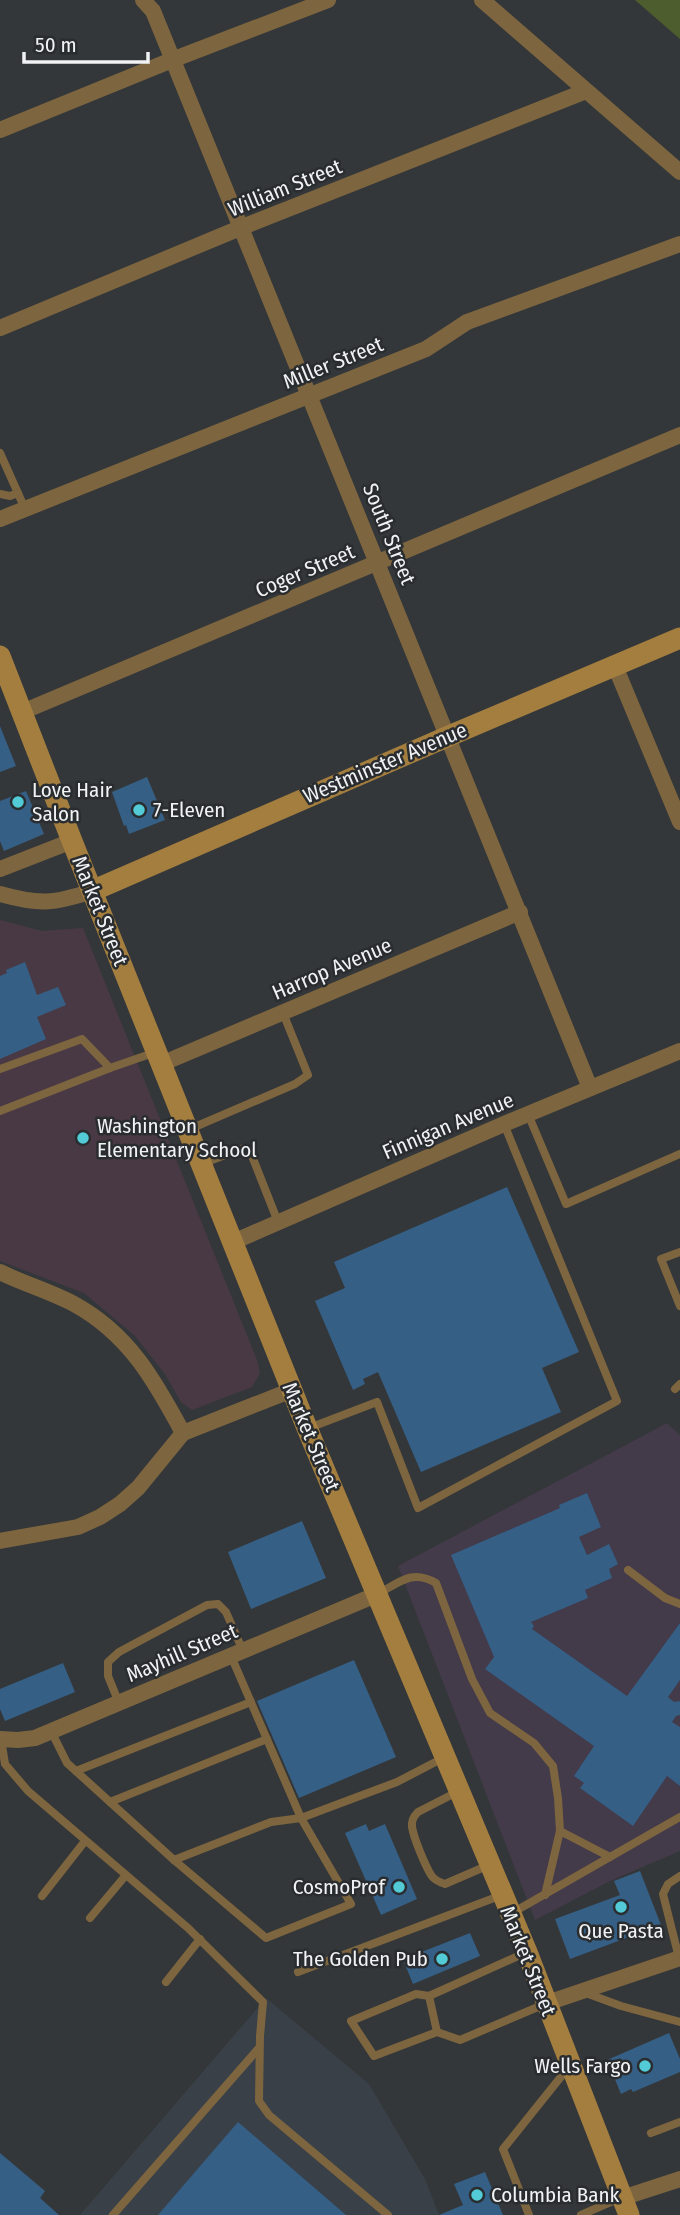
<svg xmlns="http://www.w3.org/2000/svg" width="680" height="2215" font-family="'Fira Sans Condensed',sans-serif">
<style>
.built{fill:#394048}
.education{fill:#493945}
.medical{fill:#433a4a}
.green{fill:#4e5d2e}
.building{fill:#355f85}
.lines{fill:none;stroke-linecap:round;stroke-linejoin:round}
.lane{stroke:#7d653f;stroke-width:8}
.street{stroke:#7d653f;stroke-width:16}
.secondary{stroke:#a47e3f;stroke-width:21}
.poi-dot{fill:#52cbd7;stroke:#2a2d2f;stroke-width:2.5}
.labels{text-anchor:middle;stroke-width:5;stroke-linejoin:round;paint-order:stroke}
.street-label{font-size:21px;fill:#f0f2f4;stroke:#2a2d2f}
.poi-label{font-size:21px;fill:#f0f2f4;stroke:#2a2d2f;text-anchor:start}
</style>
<rect width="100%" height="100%" fill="#343739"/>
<path class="built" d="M266,1998L369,2084L425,2179L439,2215H80Z"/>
<path class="education" d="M0,920L42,931L83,928L257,1360L260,1373L252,1387L192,1410L181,1402L165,1374L135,1336L84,1293L0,1261Z"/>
<path class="medical" d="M667,1423L680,1435V1851L610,1881L535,1920L398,1566Z"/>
<path class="green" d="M635,0H680V39Z"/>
<g class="building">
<path d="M0,726L16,766L0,772Z"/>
<path d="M147,777L165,820L129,834L126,825L124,826L112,792Z"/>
<path d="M26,791L44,834L4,851L0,841V801Z"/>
<path d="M25,962L37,995L58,987L66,1005L37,1017L46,1039L0,1059V976L7,973L6,970Z"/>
<path d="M507,1187L579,1352L542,1368L561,1412L421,1472L378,1372L363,1379L365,1384L353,1390L315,1301L345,1288L334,1262Z"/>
<path d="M587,1493L601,1527L579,1537L587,1555L609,1544L618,1564L609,1569L612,1578L585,1590L588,1598L531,1622L534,1626L532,1629L627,1696L680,1623V1680L668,1697L674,1702L680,1701V1715L676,1716L672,1722L680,1727V1786L667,1776L633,1826L580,1788L584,1783L574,1776L594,1746L485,1669L494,1657L451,1555L560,1508L559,1505Z"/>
<path d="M302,1521L326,1578L251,1609L228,1552Z"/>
<path d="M354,1660L396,1757L299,1798L257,1701Z"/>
<path d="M63,1663L75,1692L5,1721L0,1709V1689Z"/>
<path d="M366,1824L369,1831L385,1824L417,1899L381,1915L345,1833Z"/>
<path d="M640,1871L661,1925L570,1959L555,1919L620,1895L614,1881Z"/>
<path d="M470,1933L480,1956L413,1984L404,1962L420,1955L419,1953Z"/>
<path d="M669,2033L680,2059V2072L633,2092L631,2089L621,2094L607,2060Z"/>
<path d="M238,2122L346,2215H158Z"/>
<path d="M0,2153L45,2191L40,2198L59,2215H0Z"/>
<path d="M485,2172L503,2215H439L463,2205L454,2184Z"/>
</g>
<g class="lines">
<g class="lane">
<path d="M0,453L25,509"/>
<path d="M0,494L10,496L18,493"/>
<path d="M0,1069L82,1039L110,1068"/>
<path d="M0,1111L110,1068L156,1052"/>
<path d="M528,1114L566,1204L680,1154"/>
<path d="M190,1129L295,1084L308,1075L283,1013"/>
<path d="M204,1163L244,1148L250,1151L278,1222"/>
<path d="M680,1252L661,1259L680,1306"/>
<path d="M675,1389L680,1384"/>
<path d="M309,1428L377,1402L418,1508L617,1401L504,1124"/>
<path d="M628,1570L665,1598L680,1604"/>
<path d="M378,1594C400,1582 412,1569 436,1583L472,1679L490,1713L534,1743L553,1766L558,1798L560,1831L545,1895"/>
<path d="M119,1703L108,1676V1662L119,1652L207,1605L218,1604L226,1612L243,1651"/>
<path d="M51,1731L67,1763L174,1860L266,1938L351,1904L301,1818L231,1656"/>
<path d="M1,1739L5,1764L28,1791L188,1928L263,2002L260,2036L259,2101L269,2115L388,2215"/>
<path d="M76,1771L251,1702"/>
<path d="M459,1791L418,1812C414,1816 411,1821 412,1827C414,1839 425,1865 431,1875C434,1880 439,1882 445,1884L489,1865"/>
<path d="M110,1802L267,1739"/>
<path d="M560,1831L610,1857"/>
<path d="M174,1860L271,1822L301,1818L397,1782L445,1757"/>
<path d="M42,1896L85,1841"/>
<path d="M512,1913L680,1817"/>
<path d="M90,1918L126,1875"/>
<path d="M527,1952L429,1996L416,1994L351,2021L374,2056L437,2032L460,2040L545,2004"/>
<path d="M679,1958L663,1894L668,1884L680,1876"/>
<path d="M298,1972L502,1895"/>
<path d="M166,1982L200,1939"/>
<path d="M583,1992L621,2006L680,2022"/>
<path d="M429,1996L437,2032"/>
<path d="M651,2133L680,2122"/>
<path d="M113,2215L259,2048"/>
<path d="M529,2215L503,2149L568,2068"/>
<path d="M581,2215L620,2198"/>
</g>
<g class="street">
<path d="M143,0L153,11L590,1088"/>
<path d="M482,0L680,172"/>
<path d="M0,130L172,60L328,0"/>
<path d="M0,328L240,228L586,91"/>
<path d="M0,519L426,349L467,322L680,244"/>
<path d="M615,666L680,822"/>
<path d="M22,712L680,435"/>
<path d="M0,869L72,841"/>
<path d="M0,894C39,905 54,904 92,891"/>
<path d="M161,1064L520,912"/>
<path d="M233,1242L504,1124L680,1051"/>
<path d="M0,1272C24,1284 50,1291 74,1304C129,1334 155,1381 183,1433"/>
<path d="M0,1541L78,1527L100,1517L120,1504L138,1488L183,1433L292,1390"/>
<path d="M0,1739L18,1740L35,1738L378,1594"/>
<path d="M547,2003L680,1958"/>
<path d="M622,2198L680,2179"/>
</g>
<g class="secondary">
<path d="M0,656L72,841L307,1428L527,1952L629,2215"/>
<path d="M92,891L449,736L680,638"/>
</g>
</g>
<g class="poi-dot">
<circle cx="18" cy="802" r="7"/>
<circle cx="139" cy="810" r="7"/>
<circle cx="83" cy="1138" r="7"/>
<circle cx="399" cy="1887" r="7"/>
<circle cx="621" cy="1907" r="7"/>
<circle cx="442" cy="1959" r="7"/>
<circle cx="645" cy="2066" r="7"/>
<circle cx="477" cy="2195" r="7"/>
</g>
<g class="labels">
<g class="street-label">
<text transform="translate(285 188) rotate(-22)" y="7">William Street</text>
<text transform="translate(333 363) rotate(-22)" y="7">Miller Street</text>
<text transform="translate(389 534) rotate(68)" y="7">South Street</text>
<text transform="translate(305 571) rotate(-23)" y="7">Coger Street</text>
<text transform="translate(385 763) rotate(-23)" y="7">Westminster Avenue</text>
<text transform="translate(100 911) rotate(68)" y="7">Market Street</text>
<text transform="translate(332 969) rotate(-23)" y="7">Harrop Avenue</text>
<text transform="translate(448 1126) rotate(-23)" y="7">Finnigan Avenue</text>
<text transform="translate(311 1437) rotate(67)" y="7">Market Street</text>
<text transform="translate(182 1653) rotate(-23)" y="7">Mayhill Street</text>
<text transform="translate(528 1961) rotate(68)" y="7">Market Street</text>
</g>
<g class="poi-label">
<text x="32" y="797">Love Hair<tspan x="32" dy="24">Salon</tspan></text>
<text x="153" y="817">7-Eleven</text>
<text x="97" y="1133">Washington<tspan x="97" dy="24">Elementary School</tspan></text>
<text x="385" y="1894" text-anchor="end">CosmoProf</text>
<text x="621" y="1938" text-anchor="middle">Que Pasta</text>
<text x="428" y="1966" text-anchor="end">The Golden Pub</text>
<text x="631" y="2073" text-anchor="end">Wells Fargo</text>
<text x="491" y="2202">Columbia Bank</text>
</g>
</g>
<path d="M24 52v10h124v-10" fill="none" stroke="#f0f2f4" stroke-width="3.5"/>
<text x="35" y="52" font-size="21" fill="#f0f2f4" stroke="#2a2d2f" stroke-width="5" paint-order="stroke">50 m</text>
</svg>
